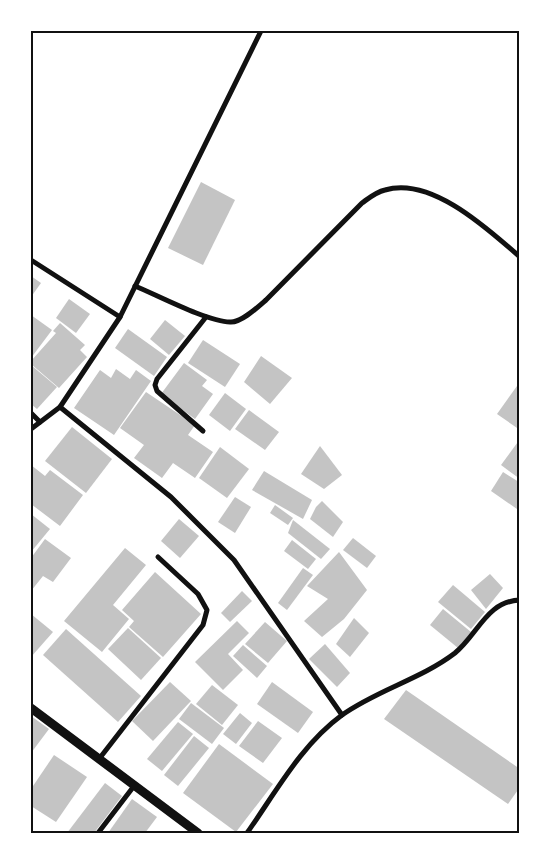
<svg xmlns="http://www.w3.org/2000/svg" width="551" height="864" font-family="'Exo 2',sans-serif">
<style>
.building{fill:#c4c4c4}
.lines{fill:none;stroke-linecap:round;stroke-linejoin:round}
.minor{stroke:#111;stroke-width:5}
.tertiary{stroke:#111;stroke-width:9}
.neatline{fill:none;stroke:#111;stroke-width:2}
</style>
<rect width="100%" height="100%" fill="#fff"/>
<g class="building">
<path d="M201,182L235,200L203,265L168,248Z"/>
<path d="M31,276L41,283L31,297Z"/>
<path d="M69,299L90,314L76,333L56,318Z"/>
<path d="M31,315L52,330L31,358Z"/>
<path d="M165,320L185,336L169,355L150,339Z"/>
<path d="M60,323L85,345L80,350L87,357L59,388L31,364V361L56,333L53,331Z"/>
<path d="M128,329L167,357L154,376L115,348Z"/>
<path d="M203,340L240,364L225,387L188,363Z"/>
<path d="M261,356L292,378L270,404L244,382Z"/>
<path d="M184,363L207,380L202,386L213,394L195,419L161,394Z"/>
<path d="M31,365L57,387L37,409L31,404Z"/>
<path d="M116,369L130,379L136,370L151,381L114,435L74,408L100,370L111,378Z"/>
<path d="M517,386L520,387V430L497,414Z"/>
<path d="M146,392L195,425L188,435L213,452L195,478L173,463L162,478L134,458L144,445L120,428Z"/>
<path d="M225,393L246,409L230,431L209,415Z"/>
<path d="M249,410L279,432L265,450L235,429Z"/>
<path d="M72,427L112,459L86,493L45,461Z"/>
<path d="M520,439V479L501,465Z"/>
<path d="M320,446L342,475L324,489L301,474Z"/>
<path d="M220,447L249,469L227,498L199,478Z"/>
<path d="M31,465L45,476L50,470L83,495L60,526L31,504Z"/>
<path d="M264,471L312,500L303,519L252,490Z"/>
<path d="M503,472L519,482L517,509L491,491Z"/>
<path d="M235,497L251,507L235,533L218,522Z"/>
<path d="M322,501L343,522L333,537L310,519L316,507Z"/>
<path d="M275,505L293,518L288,525L270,513Z"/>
<path d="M31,514L50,529L31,552Z"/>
<path d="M179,519L199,536L180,558L161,541Z"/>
<path d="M293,520L330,549L321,559L288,533Z"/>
<path d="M353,538L376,556L367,568L343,550Z"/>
<path d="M45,539L71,558L53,582L43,576L31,591V558Z"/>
<path d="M292,540L316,559L308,569L284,551Z"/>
<path d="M125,548L146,565L113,605L129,619L102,652L64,621Z"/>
<path d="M339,552L367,590L344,619L322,637L304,621L328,599L307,586Z"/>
<path d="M303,568L313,575L287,610L278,603Z"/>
<path d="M155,572L201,614L163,657L129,627L134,621L122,610Z"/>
<path d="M490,574L503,588L486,609L471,590Z"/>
<path d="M453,585L485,612L471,629L438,602Z"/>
<path d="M242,591L252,601L230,622L221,613Z"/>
<path d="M443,609L471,632L458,648L430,625Z"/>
<path d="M31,614L53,632L31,657Z"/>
<path d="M354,618L369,633L350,657L336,644Z"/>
<path d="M237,621L249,633L228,654L243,670L223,690L195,662Z"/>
<path d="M265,622L287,641L268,663L245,644Z"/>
<path d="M128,628L161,658L141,680L108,649Z"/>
<path d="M66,629L141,696L118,722L43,655Z"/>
<path d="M325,644L350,673L337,687L309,659Z"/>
<path d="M243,645L267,666L257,678L233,656Z"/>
<path d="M170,682L191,701L153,741L132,721Z"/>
<path d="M272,682L313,712L298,733L257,704Z"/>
<path d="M212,685L238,705L222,725L196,704Z"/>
<path d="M406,690L520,769V787L508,804L384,719Z"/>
<path d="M191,703L224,728L212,744L179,719Z"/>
<path d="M240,713L252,723L236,744L223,734Z"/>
<path d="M31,716L49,729L31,753Z"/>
<path d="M258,721L282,738L263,763L239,746Z"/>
<path d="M178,722L193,734L162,771L147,759Z"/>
<path d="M194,736L209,748L178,786L164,775Z"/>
<path d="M219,744L273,784L236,832L183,793Z"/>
<path d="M54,755L87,777L56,822L31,806V789Z"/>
<path d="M105,783L122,796L94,833H67Z"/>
<path d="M132,799L157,817L145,833H108Z"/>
</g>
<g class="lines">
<g class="minor">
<path d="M31,260L120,317"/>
<path d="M135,286C157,295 208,322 230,322C241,323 258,307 266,300L362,203C369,198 376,192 385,190C431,176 488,229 520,257"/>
<path d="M60,407L171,497L234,560L342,715"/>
<path d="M31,413L40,422"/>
<path d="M31,429L60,407L120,317L261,31"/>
<path d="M203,431L157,391L155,385L157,379L206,317"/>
<path d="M99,759L203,625L207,610L198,594L158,557"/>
<path d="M98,833L134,786"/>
<path d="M247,833C276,792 301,745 342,715C377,690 421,679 455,653C478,634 487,601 520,600"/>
</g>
<path class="tertiary" d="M31,708L198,833"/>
</g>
<rect width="551" height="864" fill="none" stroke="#ffffff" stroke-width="65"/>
<rect x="32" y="32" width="486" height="800" class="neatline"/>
</svg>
